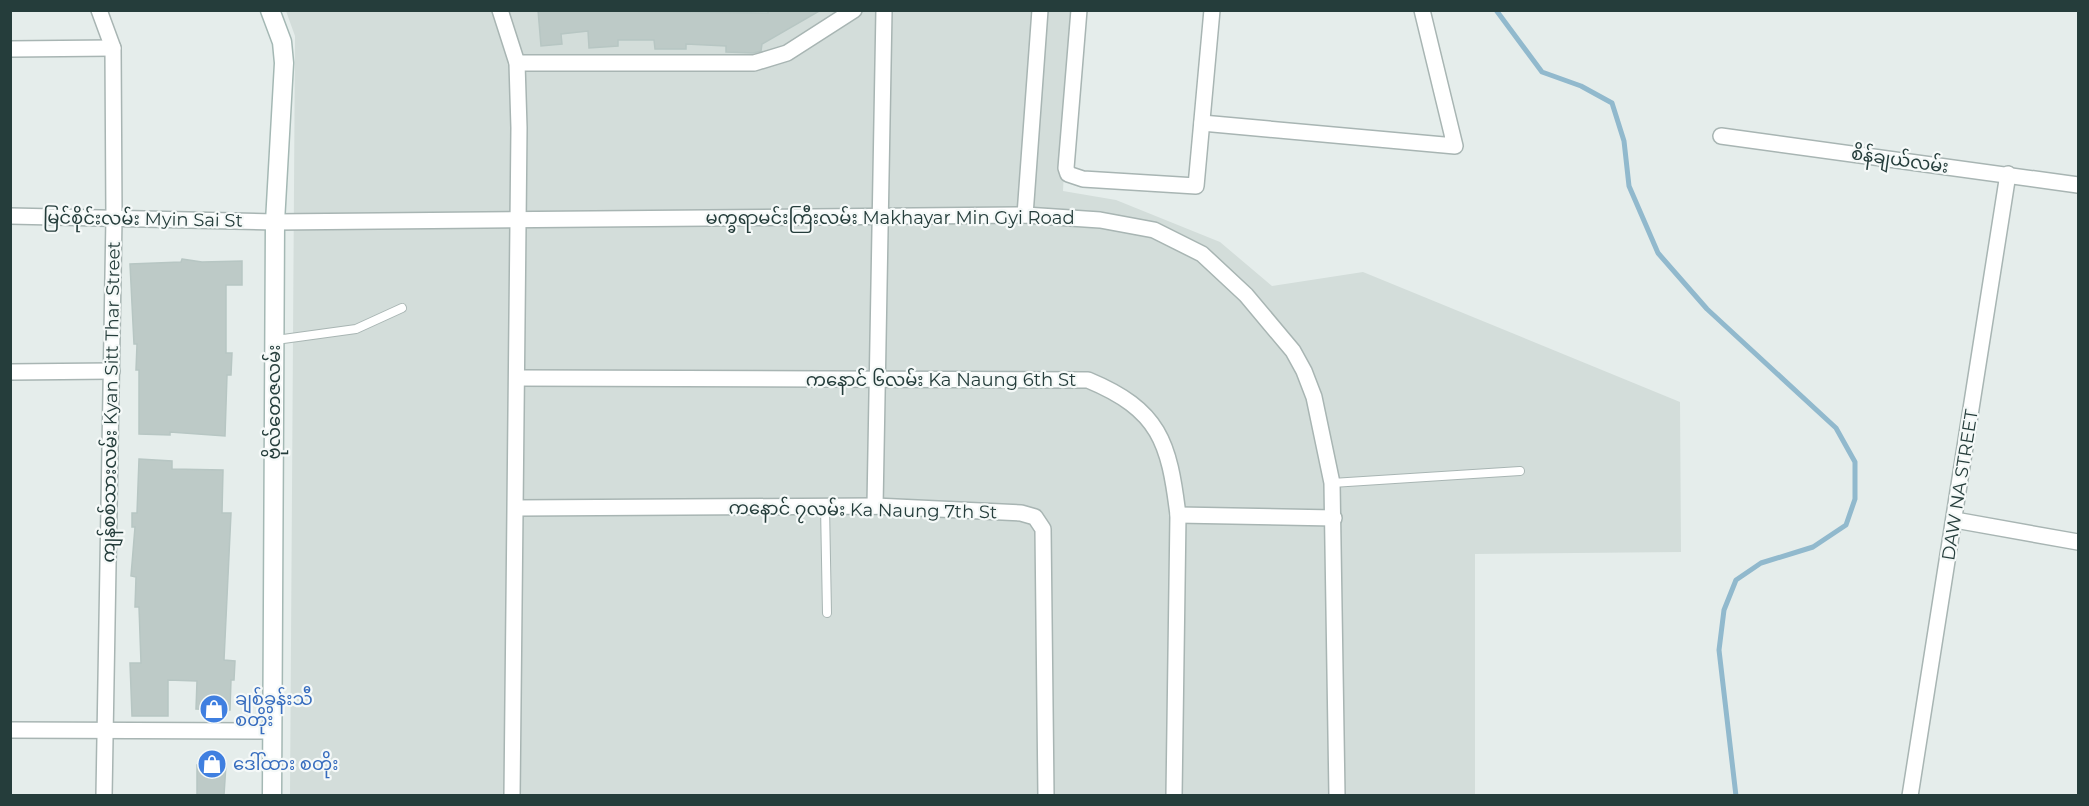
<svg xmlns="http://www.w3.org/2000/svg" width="2089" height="806" font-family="Montserrat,'Noto Sans Myanmar',sans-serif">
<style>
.built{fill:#d3ddda}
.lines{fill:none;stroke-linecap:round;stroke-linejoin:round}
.stream{stroke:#91b9cd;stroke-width:5}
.building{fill:#bdcac7;stroke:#b7c6c3;stroke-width:1.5}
.service-casing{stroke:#a8b5b3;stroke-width:10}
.minor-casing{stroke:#a8b5b3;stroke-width:18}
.secondary-casing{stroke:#a4b8b4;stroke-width:21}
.service{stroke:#fff;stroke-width:8}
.minor{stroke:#fff;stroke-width:15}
.secondary{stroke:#fff;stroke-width:18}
.labels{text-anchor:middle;stroke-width:4.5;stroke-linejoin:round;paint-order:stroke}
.street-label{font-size:18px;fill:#253d3b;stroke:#f5f9f8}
.shop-label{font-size:18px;fill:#366cbe;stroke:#f5f9f8;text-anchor:start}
</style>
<rect width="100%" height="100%" fill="#e5edeb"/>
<path class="built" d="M286,11H1072L1063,191L1116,200L1220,242L1272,286L1363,272L1680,402L1681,552L1475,554V795H290L295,36Z"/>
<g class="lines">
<path class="stream" d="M1496,10L1542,72L1581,86L1612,103L1624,141L1629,186L1658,253L1707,309L1836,428L1855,462V499L1846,525L1813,547L1761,563L1736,580L1724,610L1719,650L1736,796"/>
</g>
<g class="building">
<path d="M538,10L768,13V10H821L762,44L761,51L753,53L726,52V46L686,44V49H655L654,40H618V46L589,48L588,31L561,34L562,44L541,46Z"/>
<path d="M182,259L202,262L242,261V285H226V353H232L231,375H227L225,436L170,432V435L139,434V370H136L137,344H134L130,264L181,262Z"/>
<path d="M139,459L172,461V469L223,470L222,513H231L224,660L235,661L234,680H231L230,710L196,709L197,681L168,680V716H132L130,663H141L139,607H135L136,577L131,576L135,527H132V513H137Z"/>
<path d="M226,764L224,795H197V765Z"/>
</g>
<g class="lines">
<g class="service-casing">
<g id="service">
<path d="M276,340L356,329L402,308"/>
<path d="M1332,483L1520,471"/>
<path d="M825,506L827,613"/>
</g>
</g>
<g class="minor-casing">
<g id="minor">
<path d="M99,10L113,48L114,218L104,796"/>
<path d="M500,10L517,63L519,128L512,796"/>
<path d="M1079,10L1066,168L1068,174L1083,179L1196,186L1212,10"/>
<path d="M10,49L113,48"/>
<path d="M517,63H754L787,53L854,10"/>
<path d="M1202,123L1455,146L1422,10"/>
<path d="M1721,136L2078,185"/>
<path d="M1025,215L1040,10"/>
<path d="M10,216L275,222L1025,215L1100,220L1154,230L1202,254L1246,295L1293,351L1304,371L1314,397L1332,483L1337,796"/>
<path d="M10,372L112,371"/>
<path d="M518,378L1088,380C1160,410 1169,442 1178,515L1174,796"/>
<path d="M875,506L884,10"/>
<path d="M517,508L875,506L1021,513L1035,517L1043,529L1046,796"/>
<path d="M1178,515L1334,518"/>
<path d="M1955,520L2078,542"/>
<path d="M10,730L272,731"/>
<path d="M1910,796L2008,174"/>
</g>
</g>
<g class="secondary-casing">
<path id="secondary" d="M270,10L282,42L284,63L275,222L272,796"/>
</g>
<use href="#service" class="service"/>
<use href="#minor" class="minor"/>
<use href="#secondary" class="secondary"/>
</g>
<defs>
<g id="shop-disc" transform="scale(1.5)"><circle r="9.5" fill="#3f7fe0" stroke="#f5f9f8"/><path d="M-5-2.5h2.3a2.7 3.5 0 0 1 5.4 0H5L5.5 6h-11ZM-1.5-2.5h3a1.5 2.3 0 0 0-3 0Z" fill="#fff"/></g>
</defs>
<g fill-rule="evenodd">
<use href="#shop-disc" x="214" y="709"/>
<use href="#shop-disc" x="212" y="764"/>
</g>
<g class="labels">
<g class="street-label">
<text transform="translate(1900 160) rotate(8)" y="6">စိန်ချယ်လမ်း</text>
<text x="890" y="224">မက္ခရာမင်းကြီးလမ်း Makhayar Min Gyi Road</text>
<text transform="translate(143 219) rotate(1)" y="6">မြင်စိုင်းလမ်း Myin Sai St</text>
<text x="941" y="386">ကနောင် ၆လမ်း Ka Naung 6th St</text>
<text transform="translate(111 402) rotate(-89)" y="6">ကျန်စစ်သားလမ်း Kyan Sitt Thar Street</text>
<text transform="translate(274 402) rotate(-90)" y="6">ဗိုလ်တေဇလမ်း</text>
<text transform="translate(1960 485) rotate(-81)" y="6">DAW NA STREET</text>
<text transform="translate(863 510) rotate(1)" y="6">ကနောင် ၇လမ်း Ka Naung 7th St</text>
</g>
<g class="shop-label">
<text x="235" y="705">ချစ်ခွန်းသီ<tspan x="235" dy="21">စတိုး</tspan></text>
<text x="233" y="770">ဒေါ်ထား စတိုး</text>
</g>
</g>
<rect width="2089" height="806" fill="none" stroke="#253d3b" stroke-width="24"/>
</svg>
